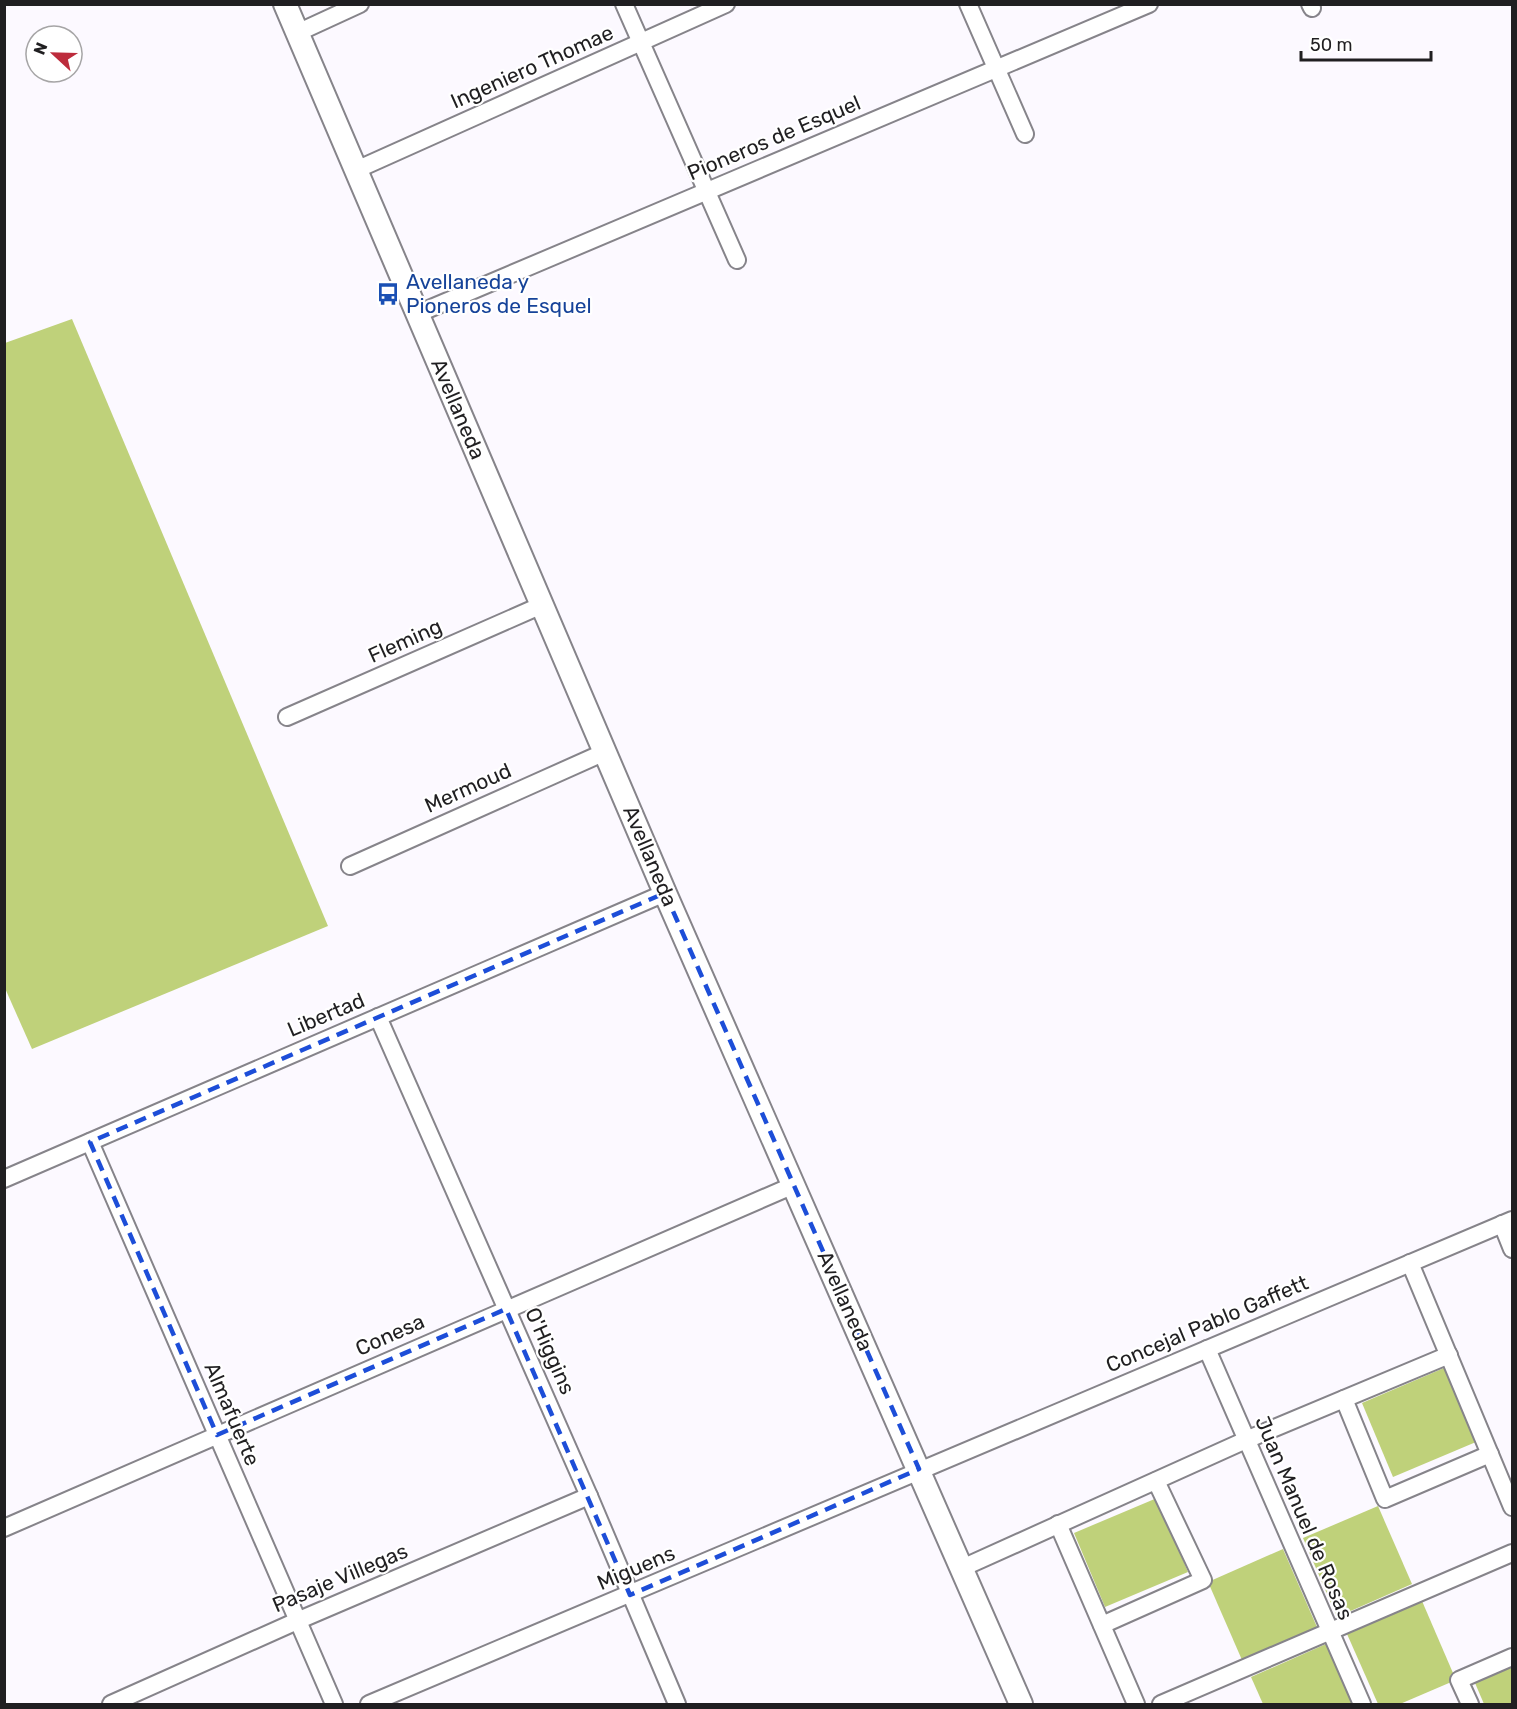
<svg xmlns="http://www.w3.org/2000/svg" width="1517" height="1709" font-family="Rubik,sans-serif">
<style>
.green{fill:#bfd17a}
.lines{fill:none;stroke-linecap:round;stroke-linejoin:round}
.street-casing{stroke:#86848a;stroke-width:20}
.secondary-casing{stroke:#86848a;stroke-width:26}
.street{stroke:#fff;stroke-width:16}
.secondary{stroke:#fff;stroke-width:22}
.marked{fill:none;stroke:#1d4ed8;stroke-width:4.5;stroke-dasharray:12 8;stroke-linejoin:round}
.labels{text-anchor:middle;stroke-width:4.5;stroke-linejoin:round;paint-order:stroke}
.street-label{font-size:21px;fill:#201f21;stroke:#fff}
.transit-label{font-size:21px;fill:#164399;stroke:#fff;text-anchor:start}
</style>
<rect width="100%" height="100%" fill="#fcf9ff"/>
<g class="green">
<path d="M72,319L328,926L32,1049L4,986L5,343Z"/>
<path d="M1444,1368L1476,1442L1393,1477L1362,1403Z"/>
<path d="M1157,1498L1188,1572L1105,1607L1074,1533Z"/>
<path d="M1378,1506L1412,1584L1337,1617L1303,1538Z"/>
<path d="M1283,1549L1317,1627L1242,1660L1208,1582Z"/>
<path d="M1422,1601L1456,1680L1400,1704H1378L1347,1634Z"/>
<path d="M1326,1644L1353,1704H1263L1251,1677Z"/>
<path d="M1512,1667V1704H1484L1475,1683Z"/>
</g>
<g class="lines">
<g class="street-casing">
<g id="street">
<path d="M624,4L737,260"/>
<path d="M968,4L1025,134"/>
<path d="M1310,4L1312,8"/>
<path d="M297,33L360,4"/>
<path d="M356,170L726,4"/>
<path d="M417,314L1149,4"/>
<path d="M287,717L542,605"/>
<path d="M350,866L605,752"/>
<path d="M378,1017L589,1496L677,1704"/>
<path d="M90,1142L334,1704"/>
<path d="M4,1179L665,893"/>
<path d="M1502,1224L1512,1249"/>
<path d="M1410,1263L1512,1507"/>
<path d="M1207,1349L1362,1704"/>
<path d="M1344,1399L1385,1499L1490,1454"/>
<path d="M1058,1524L1136,1704"/>
<path d="M4,1528L794,1185"/>
<path d="M962,1568L1246,1440L1449,1355"/>
<path d="M1102,1625L1203,1580L1156,1481"/>
<path d="M111,1704L297,1621L589,1496"/>
<path d="M369,1704L1512,1220"/>
<path d="M1161,1704L1512,1553"/>
<path d="M1470,1704L1459,1680L1512,1657"/>
</g>
</g>
<g class="secondary-casing">
<path id="secondary" d="M285,4L665,893L1021,1704"/>
</g>
<use href="#street" class="street"/>
<use href="#secondary" class="secondary"/>
</g>
<path class="marked" d="M665,893L919,1469L630,1595L506,1309L217,1435L90,1142Z"/>
<defs>
<g id="bus-bare" transform="scale(1.8)"><path d="M-5-6H5V4H4V6H2V4H-2V6H-4V4H-5ZM-3.5-4V0h7V-4ZM-3.5 1.2v1.5H-2V1.2ZM2 1.2v1.5H3.5V1.2Z" fill="#1a4fb4" stroke="#fff" stroke-width="2.5" paint-order="stroke"/></g>
</defs>
<g fill-rule="evenodd">
<use href="#bus-bare" x="388" y="294"/>
</g>
<g class="labels">
<g class="street-label">
<text transform="translate(532 67) rotate(-24)" y="7">Ingeniero Thomae</text>
<text transform="translate(774 138) rotate(-23)" y="7">Pioneros de Esquel</text>
<text transform="translate(458 409) rotate(67)" y="7">Avellaneda</text>
<text transform="translate(405 641) rotate(-24)" y="7">Fleming</text>
<text transform="translate(468 788) rotate(-24)" y="7">Mermoud</text>
<text transform="translate(650 856) rotate(67)" y="7">Avellaneda</text>
<text transform="translate(326 1015) rotate(-23)" y="7">Libertad</text>
<text transform="translate(845 1301) rotate(66)" y="7">Avellaneda</text>
<text transform="translate(1207 1324) rotate(-23)" y="7">Concejal Pablo Gaffett</text>
<text transform="translate(390 1335) rotate(-24)" y="7">Conesa</text>
<text transform="translate(550 1351) rotate(66)" y="7">O'Higgins</text>
<text transform="translate(232 1414) rotate(67)" y="7">Almafuerte</text>
<text transform="translate(1304 1518) rotate(67)" y="7">Juan Manuel de Rosas</text>
<text transform="translate(636 1568) rotate(-23)" y="7">Miguens</text>
<text transform="translate(340 1578) rotate(-23)" y="7">Pasaje Villegas</text>
</g>
<g class="transit-label">
<text x="406" y="289">Avellaneda y<tspan x="406" dy="24">Pioneros de Esquel</tspan></text>
</g>
</g>
<rect width="1517" height="1709" fill="none" stroke="#201f21" stroke-width="12"/>
<g transform="translate(54 54) rotate(292)"><circle r="28" fill="#ffffff" stroke="#a6a5a6" stroke-width="1.5"/>
<path d="M0-4.5L10 22L0 15L-10 22Z" fill="#bd2c3c"/>
<text y="-9" font-size="16" font-weight="bold" text-anchor="middle" fill="#201f21">N</text>
</g>
<path d="M1301 51v9h130v-9" fill="none" stroke="#201f21" stroke-width="3"/>
<text x="1310" y="51" font-size="18" fill="#201f21" stroke="#ffffff" stroke-width="4.5" paint-order="stroke">50 m</text>
</svg>
